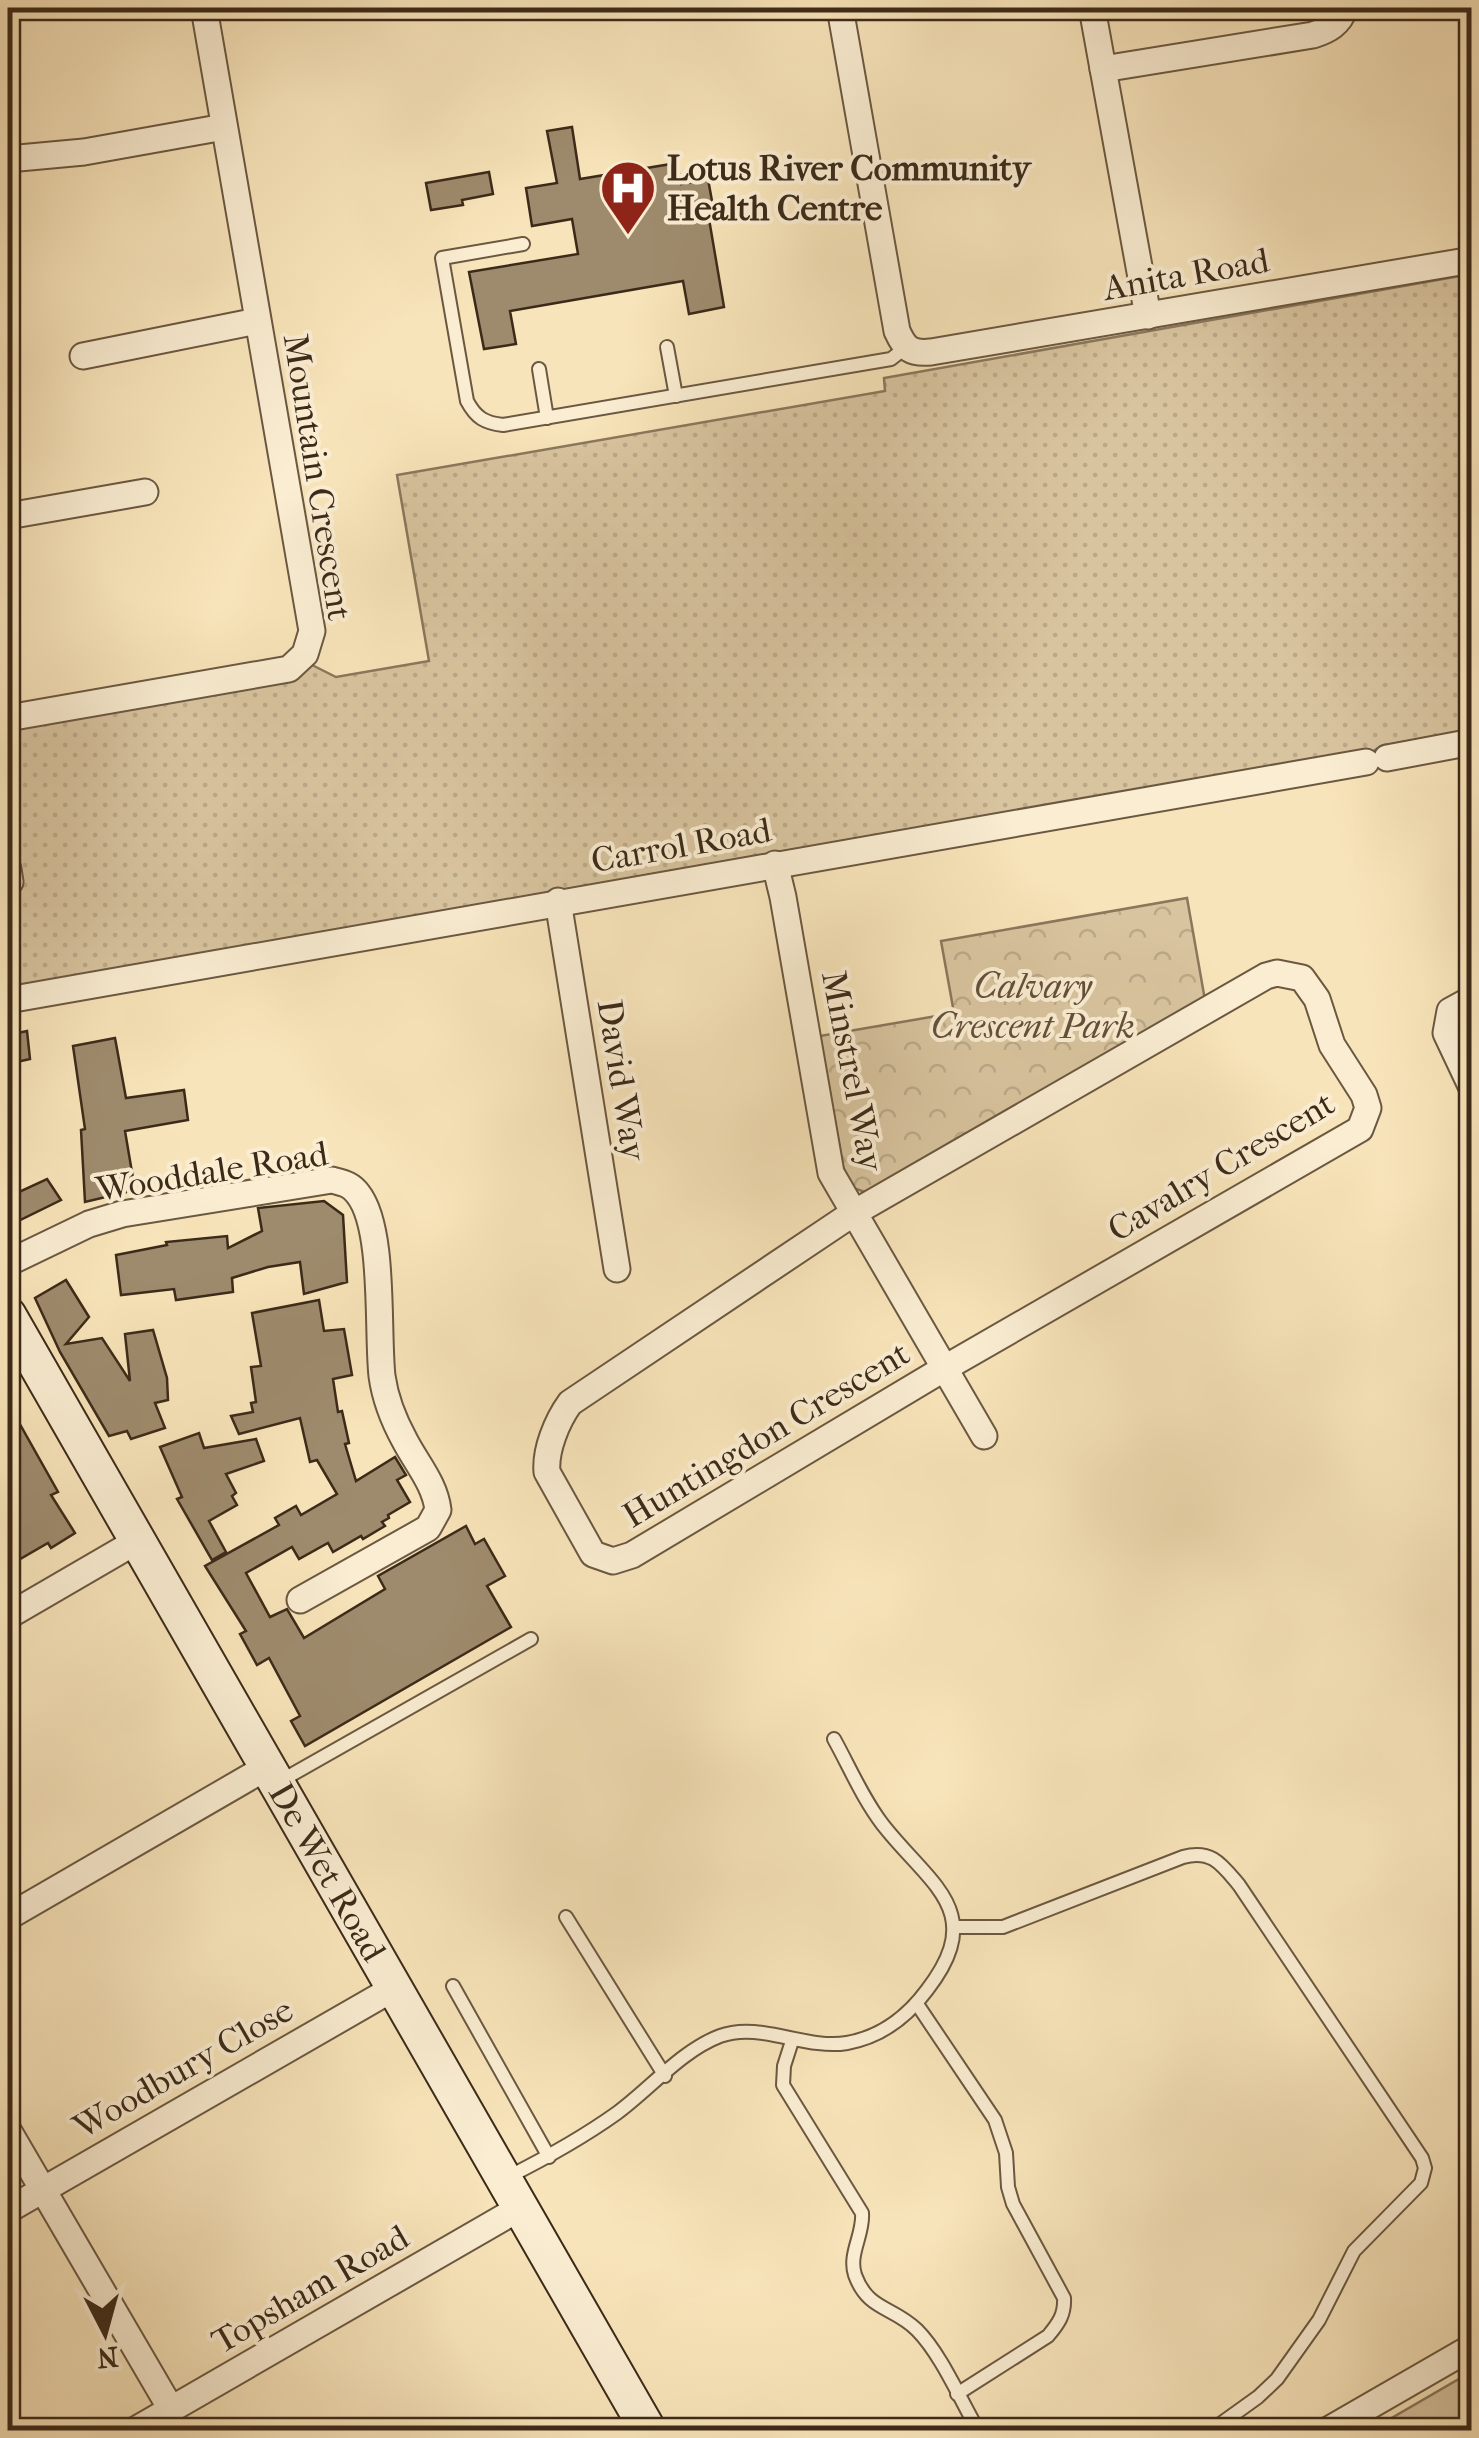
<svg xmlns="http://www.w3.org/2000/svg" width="1479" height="2438" font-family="'IM FELL French Canon',serif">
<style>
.grass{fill:url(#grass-dots);stroke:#8a775c;stroke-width:2.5}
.park{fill:url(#park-crowns);stroke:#8a775c;stroke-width:2.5}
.pitch{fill:#d8c49f;stroke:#8a775c;stroke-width:2.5}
.building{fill:#9e8b6d;stroke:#3c2a19;stroke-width:2.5}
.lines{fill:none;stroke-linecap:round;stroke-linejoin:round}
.lane-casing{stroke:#6b5841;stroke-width:16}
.street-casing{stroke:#6b5841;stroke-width:29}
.secondary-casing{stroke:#3c2a19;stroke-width:39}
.lane{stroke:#faedd2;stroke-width:12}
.street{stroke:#faedd2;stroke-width:25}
.secondary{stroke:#faedd2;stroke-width:35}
.labels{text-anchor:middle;stroke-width:8;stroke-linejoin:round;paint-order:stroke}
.poi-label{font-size:35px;font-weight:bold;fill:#3c2a19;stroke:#faedd2;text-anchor:start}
.street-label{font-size:35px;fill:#3c2a19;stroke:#faedd2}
.park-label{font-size:35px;font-style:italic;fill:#63503a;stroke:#faedd2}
</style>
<defs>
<pattern id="grass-dots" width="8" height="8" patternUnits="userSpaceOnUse" patternTransform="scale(2.5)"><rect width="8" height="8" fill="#d8c49f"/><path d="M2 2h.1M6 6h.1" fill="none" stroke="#baa988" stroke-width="1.8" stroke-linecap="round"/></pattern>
<pattern id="park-crowns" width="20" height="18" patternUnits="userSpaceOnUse" patternTransform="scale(2.5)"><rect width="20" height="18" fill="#d8c49f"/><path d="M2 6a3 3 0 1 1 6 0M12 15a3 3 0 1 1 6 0" fill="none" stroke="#baa988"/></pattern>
</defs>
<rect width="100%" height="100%" fill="#f8e4ba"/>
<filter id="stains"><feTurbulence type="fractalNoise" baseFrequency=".002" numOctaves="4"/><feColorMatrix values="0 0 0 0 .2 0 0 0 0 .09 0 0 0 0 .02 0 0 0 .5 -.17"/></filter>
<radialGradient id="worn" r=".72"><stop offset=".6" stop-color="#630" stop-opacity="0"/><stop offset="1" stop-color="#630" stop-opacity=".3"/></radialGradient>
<path class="grass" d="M1471,274V730L1381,746L1368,755L823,851L807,847L8,988V887L20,885L8,819V732L15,727L308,663L336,677L429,661L397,475L885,391L884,378Z"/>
<path class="park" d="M1187,898L1205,1000L868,1193L853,1188L843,1167L820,1036L954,1013L941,941Z"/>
<path class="pitch" d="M1471,2372V2430H1371Z"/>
<g class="building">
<path d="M572,127L580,179L677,163L681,184L708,179L714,212L708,213L724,307L689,314L683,281L510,311L516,344L484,349L469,272L578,254L572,219L532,226L526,188L557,183L547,131Z"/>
<path d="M489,172L493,194L462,200L463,205L431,210L426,183Z"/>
<path d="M27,1031L30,1059L8,1064V1035Z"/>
<path d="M115,1038L126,1098L184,1090L188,1120L125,1131L135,1190L85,1202L81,1130L85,1129L73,1046Z"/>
<path d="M47,1179L61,1200L8,1226V1197Z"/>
<path d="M324,1201L343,1215L347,1282L304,1294L300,1262L268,1267L232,1278L233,1292L176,1300L174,1289L121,1295L116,1255L167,1245L166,1242L227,1236L228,1248L262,1231L258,1208Z"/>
<path d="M66,1280L89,1317L66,1344L102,1338L130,1381L125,1334L153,1330L167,1378L168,1400L155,1403L165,1428L131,1439L127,1431L109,1436L60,1352L35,1298Z"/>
<path d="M319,1300L324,1331L344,1329L352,1375L333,1379L338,1412L342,1411L349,1443L345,1444L356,1481L395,1457L406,1475L397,1480L410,1502L388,1515L389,1518L382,1522L385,1526L363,1539L361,1536L333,1552L328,1543L299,1559L292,1547L246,1573L270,1617L287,1609L304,1638L385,1589L378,1576L466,1526L475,1544L484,1539L505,1576L487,1586L511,1627L305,1746L291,1721L300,1716L269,1658L257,1665L240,1634L246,1631L205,1566L279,1525L275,1518L296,1506L301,1515L337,1494L317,1460L310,1462L300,1418L239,1434L231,1416L253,1412L251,1403L256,1402L251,1367L261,1366L252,1313Z"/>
<path d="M8,1403L58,1492L51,1495L75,1533L51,1548L48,1543L8,1566Z"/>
<path d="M199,1433L204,1448L256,1439L264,1461L226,1474L236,1493L232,1496L237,1505L209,1521L226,1552L212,1560L177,1499L182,1497L160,1447Z"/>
</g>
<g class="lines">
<g class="lane-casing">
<g id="lane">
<path d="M523,244L442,258L467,401C476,418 485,423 503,425L891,359L905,348"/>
<path d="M667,347L676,396"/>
<path d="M539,369L547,418"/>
<path d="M277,1783L531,1639"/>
<path d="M566,1917L665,2076"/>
<path d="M955,1927H1003L1183,1857C1212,1849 1222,1865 1239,1885L1422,2158L1425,2168L1421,2183L1354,2251L1319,2320L1277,2379L1258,2397L1212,2430"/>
<path d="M453,1986L549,2157"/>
<path d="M917,2004L995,2120L1006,2153L1008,2187L1013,2204L1064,2298C1065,2315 1058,2324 1048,2336L957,2394"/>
<path d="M792,2041L784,2066L783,2085L862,2213C864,2234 848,2254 855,2275C868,2311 893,2306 917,2330C941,2354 961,2401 978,2430"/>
<path d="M506,2178C544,2159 582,2138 617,2113C651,2088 681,2051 720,2036C760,2021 805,2050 847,2043C880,2037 907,2017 927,1990C988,1911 930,1885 883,1825C863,1799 850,1768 834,1739"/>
</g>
</g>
<g class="street-casing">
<g id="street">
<path d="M840,8L897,331C905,349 911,354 931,352L1472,260"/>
<path d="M1092,8L1148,316"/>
<path d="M1103,69L1313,35C1329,30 1339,24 1345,8"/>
<path d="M8,159L84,152L224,127"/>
<path d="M83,356L257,321"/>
<path d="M8,516L145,492"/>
<path d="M8,718L289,669L305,654L312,631L204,8"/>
<path d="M1387,758L1472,742"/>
<path d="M775,864L783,897L831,1173L984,1436"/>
<path d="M8,869L10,882"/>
<path d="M558,901L617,1269"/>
<path d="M1277,973L1302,978L1317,999L1332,1045L1364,1095L1368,1108L1360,1129L945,1368L632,1555L613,1561L593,1554L547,1472C545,1450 557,1421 570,1403L852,1214L1266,976Z"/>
<path d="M1472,999L1450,1011L1446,1033L1472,1088"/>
<path d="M8,1000L1366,762"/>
<path d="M8,1263L89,1224L122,1214L332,1180C343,1183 351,1184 358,1194C385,1228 377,1331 382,1376C385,1398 394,1421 405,1441C417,1464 435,1484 438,1510L428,1528L300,1600"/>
<path d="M8,1616L137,1541"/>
<path d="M8,1917L267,1767"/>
<path d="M8,2130L171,2409"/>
<path d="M8,2210L394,1988"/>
<path d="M135,2430L520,2208"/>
<path d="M1328,2430L1472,2347"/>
</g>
</g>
<g class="secondary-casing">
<g id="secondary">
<path id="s1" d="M8,1315L648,2430"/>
</g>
</g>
<use href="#lane" class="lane"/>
<use href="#street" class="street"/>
<use href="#secondary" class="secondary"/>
</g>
<defs>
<g id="hospital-pin" transform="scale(2.875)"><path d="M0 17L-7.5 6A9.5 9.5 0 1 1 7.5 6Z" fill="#8f2418" stroke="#faedd2"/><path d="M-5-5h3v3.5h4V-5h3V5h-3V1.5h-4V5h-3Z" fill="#fff"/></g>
</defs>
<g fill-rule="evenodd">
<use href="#hospital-pin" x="628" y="188"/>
</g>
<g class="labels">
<g class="poi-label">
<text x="667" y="180">Lotus River Community<tspan x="667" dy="40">Health Centre</tspan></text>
</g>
<g class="street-label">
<text transform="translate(1186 274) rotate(-10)" y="12">Anita Road</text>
<text transform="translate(318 477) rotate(81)" y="12">Mountain Crescent</text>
<text transform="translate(681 845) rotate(-10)" y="12">Carrol Road</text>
<text transform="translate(853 1071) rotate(79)" y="12">Minstrel Way</text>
<text transform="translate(622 1080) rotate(81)" y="12">David Way</text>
<text transform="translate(1221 1166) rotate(-31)" y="12">Cavalry Crescent</text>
<text transform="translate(212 1171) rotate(-9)" y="12">Wooddale Road</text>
<text transform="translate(766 1434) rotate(-31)" y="12">Huntingdon Crescent</text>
<text dy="12" stroke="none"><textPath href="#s1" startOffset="642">De Wet Road</textPath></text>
<text transform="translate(183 2068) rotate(-30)" y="12">Woodbury Close</text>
<text transform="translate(310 2289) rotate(-30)" y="12">Topsham Road</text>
</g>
<g class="park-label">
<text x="1033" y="998">Calvary<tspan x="1033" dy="40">Crescent Park</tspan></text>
</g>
</g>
<rect width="1479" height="2438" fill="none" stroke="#f8e4ba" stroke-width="40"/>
<rect x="10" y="10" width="1459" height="2418" fill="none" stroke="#3c2a19" stroke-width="5"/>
<rect x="20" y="20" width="1439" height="2398" fill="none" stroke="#3c2a19" stroke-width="2.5"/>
<g transform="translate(105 2333) rotate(174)" stroke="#faedd2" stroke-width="8" paint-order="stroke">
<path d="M0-8L18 38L0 25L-18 38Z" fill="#3c2a19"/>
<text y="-15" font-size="28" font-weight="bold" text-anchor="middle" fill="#3c2a19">N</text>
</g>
<rect width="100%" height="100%" filter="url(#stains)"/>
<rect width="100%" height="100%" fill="url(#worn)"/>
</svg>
